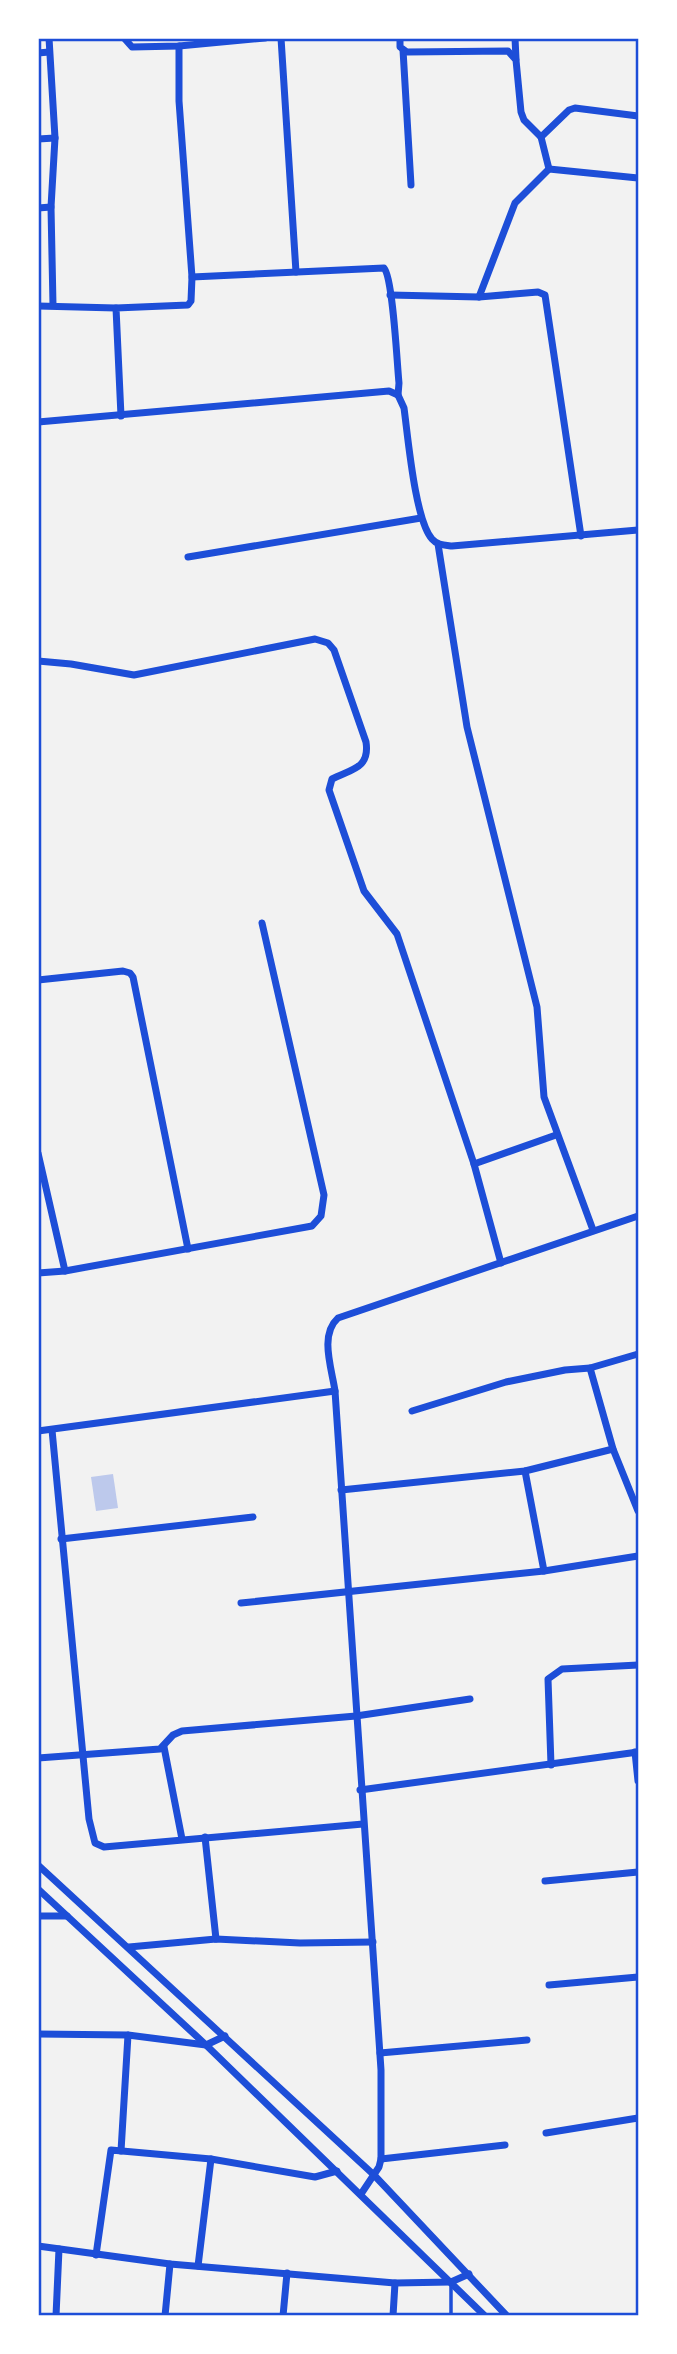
<svg xmlns="http://www.w3.org/2000/svg" width="677" height="2354" font-family="'Asap Condensed',sans-serif">
<style>
.building{fill:#bdc9ec}
.lines{fill:none;stroke-linecap:round;stroke-linejoin:round}
.service{stroke:#1d4ed8;stroke-width:3.5}
.minor{stroke:#1d4ed8;stroke-width:7}
.neatline{fill:none;stroke:#1d4ed8;stroke-width:2.5}
</style>
<rect width="100%" height="100%" fill="#f2f2f2"/>
<path class="building" d="M113,1474L118,1508L96,1511L91,1477Z"/>
<g class="lines">
<path class="service" d="M451,2284V2316"/>
<g class="minor">
<path d="M49,38L55,138L51,207L53,305"/>
<path d="M124,38L132,47L179,46L265,38"/>
<path d="M281,38L296,272"/>
<path d="M400,38V47L407,52L508,51L516,60L521,112L524,120L541,137L549,169L515,203L479,297"/>
<path d="M515,38L516,59"/>
<path d="M403,50L411,185"/>
<path d="M38,53L49,52"/>
<path d="M541,137L569,110L575,108L638,116"/>
<path d="M38,139L55,138"/>
<path d="M549,169L638,178"/>
<path d="M38,208L51,207"/>
<path d="M192,277L384,268C393,278 397,364 399,383L398,395"/>
<path d="M390,295L479,297L538,292L545,295L581,536"/>
<path d="M38,306L116,308"/>
<path d="M121,416L116,308L188,305L191,301L192,277L179,101V46"/>
<path d="M38,422L389,391L398,395L404,408C408,437 415,520 432,539C437,545 444,545 452,546L638,530"/>
<path d="M438,544L467,727L537,1007L544,1097L593,1230"/>
<path d="M188,557L421,518"/>
<path d="M38,661L71,664L134,675L315,639L328,643L334,650L366,742C370,768 352,769 332,779L329,790L364,891L397,934L474,1164L501,1263"/>
<path d="M38,980L123,971L130,973L133,977L188,1249"/>
<path d="M38,1153L65,1271"/>
<path d="M474,1164L556,1135"/>
<path d="M38,1273L65,1271L312,1226L321,1216L324,1195L262,923"/>
<path d="M590,1368L613,1449L638,1511"/>
<path d="M412,1411L506,1382L565,1370L590,1368L638,1354"/>
<path d="M52,1430L89,1819L95,1843L104,1847L363,1824"/>
<path d="M38,1431L335,1391"/>
<path d="M525,1471L544,1571"/>
<path d="M341,1490L525,1471L613,1449"/>
<path d="M61,1539L253,1517"/>
<path d="M241,1603L544,1571L638,1556"/>
<path d="M164,1747L182,1839"/>
<path d="M635,1752L638,1781"/>
<path d="M38,1758L160,1749L173,1735L182,1731L356,1716L470,1699"/>
<path d="M551,1765L548,1679L562,1669L638,1665"/>
<path d="M360,1790L638,1752"/>
<path d="M205,1837L216,1939"/>
<path d="M38,1865L374,2175L507,2316"/>
<path d="M545,1881L638,1872"/>
<path d="M38,1889L206,2045L485,2316"/>
<path d="M38,1916H67"/>
<path d="M129,1947L216,1939L300,1943L373,1942"/>
<path d="M549,1985L638,1977"/>
<path d="M38,2034L128,2035L206,2045L225,2036"/>
<path d="M380,2053L527,2040"/>
<path d="M546,2133L638,2118"/>
<path d="M121,2151L128,2035"/>
<path d="M381,2159L505,2145"/>
<path d="M361,2194L379,2167L381,2159V2070L335,1391C332,1369 319,1335 338,1318L638,1216"/>
<path d="M38,2246L170,2264L395,2283L451,2282L469,2274"/>
<path d="M96,2255L111,2150L211,2159L315,2177L337,2171"/>
<path d="M198,2266L211,2159"/>
<path d="M56,2316L59,2249"/>
<path d="M165,2316L170,2264"/>
<path d="M283,2316L287,2273"/>
<path d="M393,2316L395,2283"/>
</g>
</g>
<rect width="677" height="2354" fill="none" stroke="#ffffff" stroke-width="80"/>
<rect x="40" y="40" width="597" height="2274" class="neatline"/>
</svg>
